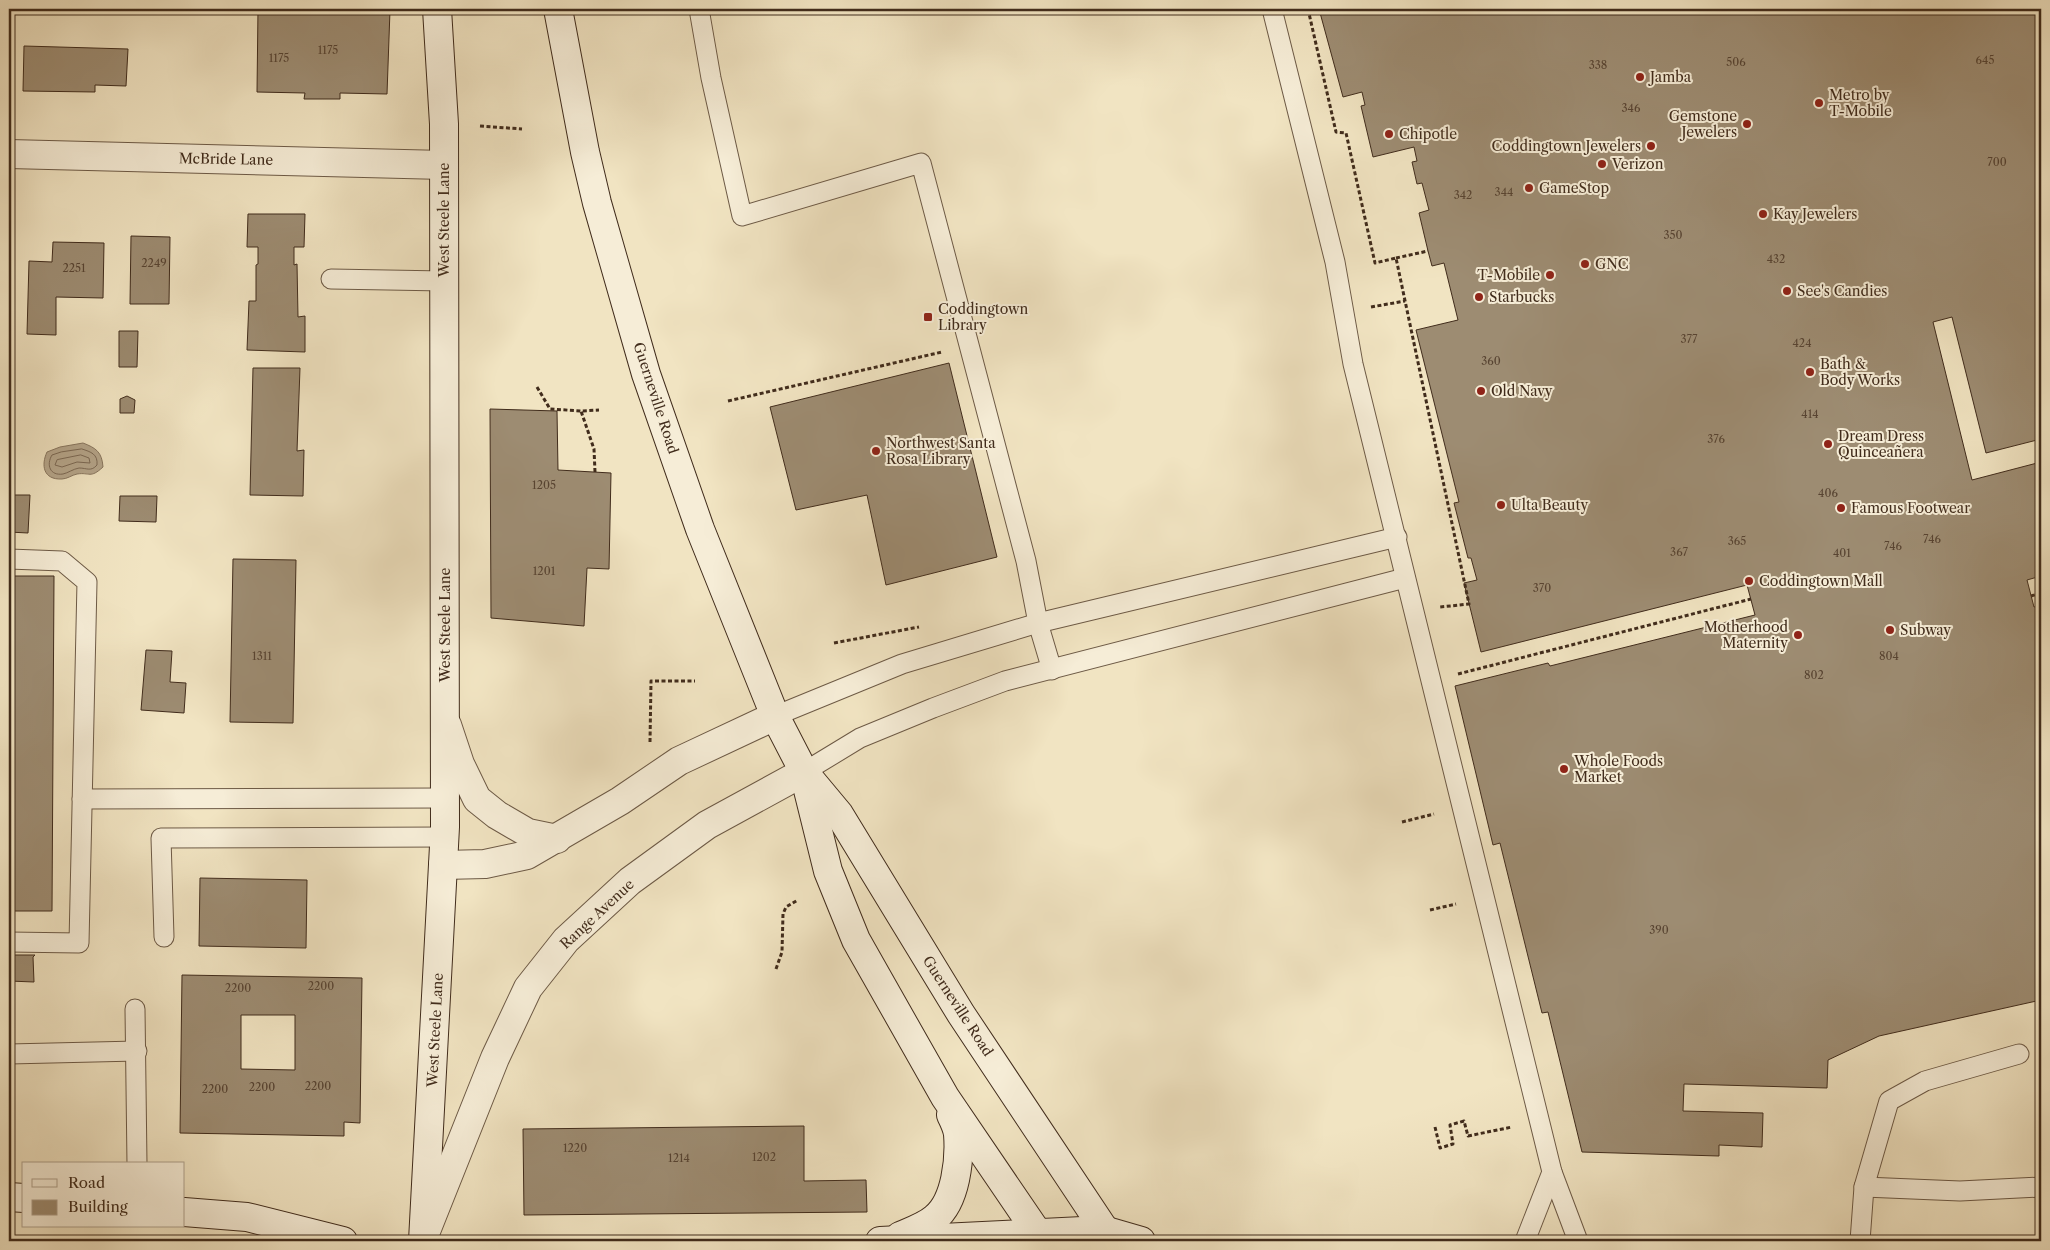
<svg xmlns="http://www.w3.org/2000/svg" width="2050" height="1250" font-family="'Libre Caslon Text',serif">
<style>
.water{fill:#b5a58a;stroke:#87755e}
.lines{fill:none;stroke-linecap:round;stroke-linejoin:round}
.shore{stroke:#7b6853;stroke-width:1}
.building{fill:#9d8c72;stroke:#412c1c;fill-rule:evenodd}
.lane-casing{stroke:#6d5a46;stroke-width:21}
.street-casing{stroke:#6d5a46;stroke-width:30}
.secondary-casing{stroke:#412c1c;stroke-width:30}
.path{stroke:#412c1c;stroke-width:3;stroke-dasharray:4 2.5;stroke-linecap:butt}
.lane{stroke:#f6edd7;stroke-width:19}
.street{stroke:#f6edd7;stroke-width:28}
.secondary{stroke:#f6edd7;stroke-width:28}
.poi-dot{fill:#8f2418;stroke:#f6edd7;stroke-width:2}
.labels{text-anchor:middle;stroke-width:4;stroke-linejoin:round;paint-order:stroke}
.number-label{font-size:11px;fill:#584432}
.poi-label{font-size:14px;fill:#412c1c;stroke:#f6edd7;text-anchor:start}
.street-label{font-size:14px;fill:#412c1c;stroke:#f6edd7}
</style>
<rect width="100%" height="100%" fill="#f1e4c2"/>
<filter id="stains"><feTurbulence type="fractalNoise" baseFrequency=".004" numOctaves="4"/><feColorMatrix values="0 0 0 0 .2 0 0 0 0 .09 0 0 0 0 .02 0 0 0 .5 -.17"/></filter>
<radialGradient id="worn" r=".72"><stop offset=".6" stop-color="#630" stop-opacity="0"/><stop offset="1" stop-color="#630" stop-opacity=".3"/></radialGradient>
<path class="water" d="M83,443C96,448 102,452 103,467C90,479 90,472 77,474C72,475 67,479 62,479C43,480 41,465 47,452L60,447Z"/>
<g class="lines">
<g class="shore">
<path d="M82,449C91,452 98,454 97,465C91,472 87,468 79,468C73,469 68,473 63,474C50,476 46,465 52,455L61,452Z"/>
<path d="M81,455L89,458L90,463L77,462L62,467L55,465L57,460Z"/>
</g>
</g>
<g class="building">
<path d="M258,9L390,10L387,94L340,93V99H304L305,93L257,92Z"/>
<path d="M1319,9H2041V439L1986,453L1952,317L1933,322L1972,480L2041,462V576L2027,580L2034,607L2041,605V1000L1879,1036L1828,1060L1827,1088L1684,1084L1683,1111L1763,1113L1762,1147L1719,1145V1156L1582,1152L1548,1012L1542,1013L1500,843L1493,845L1455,686L1548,663L1550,666L1755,615L1747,585L1481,652L1464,583L1477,580L1471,558H1468L1454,503L1459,502L1416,330L1458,320L1444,263L1432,266L1428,251L1419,213L1429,210L1422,183L1417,184L1412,162L1417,161L1414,147L1373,157L1361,106L1365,105L1362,92L1343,97Z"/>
<path d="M24,46L128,49L126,86L95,85V92L23,91Z"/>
<path d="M248,214H305L304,247H294V265L297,264L298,317L305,316V352L247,350L249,301H256V265L258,264V247H247Z"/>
<path d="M131,236L170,237L169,304H130Z"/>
<path d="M53,242L104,243L103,298L56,297V335L27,334L29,261L52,262Z"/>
<path d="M119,331H138L137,367H119Z"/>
<path d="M949,363L997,557L886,585L867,495L796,510L770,407Z"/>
<path d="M253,368H300L297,451L304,450L303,496L250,495Z"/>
<path d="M127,396L135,400L134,413H120V399Z"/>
<path d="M490,409L557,411L558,470L611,473L609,569L587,568L584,626L491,618Z"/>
<path d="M9,495H30L28,533L9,532Z"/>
<path d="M120,496H157L156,522L119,521Z"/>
<path d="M233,559L296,560L293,723L230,722Z"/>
<path d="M9,576H54L52,911H9Z"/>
<path d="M146,650L172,651L170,682L186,683L184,713L141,710Z"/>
<path d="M200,878L307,880L306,948L199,946Z"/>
<path d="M9,955H35L33,957L34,982L9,981Z"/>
<path d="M182,975L362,978L360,1123L344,1122V1136L180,1133ZM241,1015H295V1070L241,1069Z"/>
<path d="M804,1126V1181L866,1180L867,1212L524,1215L523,1129Z"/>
</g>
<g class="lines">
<g class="lane-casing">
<g id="lane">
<path d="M699,9L711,78L742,216L921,163L1026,561L1038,623L1052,670"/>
<path d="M1272,9L1335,262L1353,364L1552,1172L1578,1241"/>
<path d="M331,279L444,281"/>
<path d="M9,559L62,561L87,582L79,943L9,942"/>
<path d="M775,716L902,664L1038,623L1397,537"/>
<path d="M804,772L860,738L933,708L1005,681L1405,578"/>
<path d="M82,799L445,798"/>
<path d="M164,937L161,838L445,837"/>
<path d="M135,1009L137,1164"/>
<path d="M9,1054L137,1051"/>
<path d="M1864,1187L1960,1191L2041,1187"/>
<path d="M1525,1241L1552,1172"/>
<path d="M1860,1241L1864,1187L1889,1101L1925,1081L2019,1054"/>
</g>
</g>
<g class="street-casing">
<g id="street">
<path d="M9,154L444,165"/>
<path d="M447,725L460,764L477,799L497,815L528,833L557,839"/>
<path d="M443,865L485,864L527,855L620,801L679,761L775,716"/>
<path d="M426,1231L495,1058L528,988L566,940L630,881L707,825L804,772"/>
</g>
</g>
<g class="secondary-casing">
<g id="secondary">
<path d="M558,9L585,152L597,203L646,374L700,529L775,716L804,772L839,814L961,1014L1112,1241"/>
<path d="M805,778L828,871L856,940L945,1097L1043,1241"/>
<path d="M9,1197L24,1198"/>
<path d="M184,1212L247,1217L343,1241"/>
<path d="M900,1236C912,1231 926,1226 935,1218C956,1201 960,1159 958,1134C957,1127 954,1121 951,1115"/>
<path d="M423,1241L445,827L444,124L437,9"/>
<path d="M880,1241L1103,1230L1141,1241"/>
</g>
</g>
<g class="path">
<path d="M1308,9L1336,132L1346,133L1375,263L1396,258L1469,604L1440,607"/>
<path d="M480,126L522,129"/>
<path d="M1396,258L1428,251"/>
<path d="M1371,307L1405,301"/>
<path d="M537,387L550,409L581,411"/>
<path d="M728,401L942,352"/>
<path d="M595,472L594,449L581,411L599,410"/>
<path d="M2031,596L2041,593"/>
<path d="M834,643L919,627"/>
<path d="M1458,674L1751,599"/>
<path d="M650,742L651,681H695"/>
<path d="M1402,822L1434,814"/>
<path d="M1430,910L1456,904"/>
<path d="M776,969L782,952L783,914L786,907L798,900"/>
<path d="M1435,1127L1440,1148L1453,1144L1450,1125L1464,1121L1468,1136L1512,1127"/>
</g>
<use href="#lane" class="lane"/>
<use href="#street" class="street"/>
<use href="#secondary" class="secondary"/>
</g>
<g class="poi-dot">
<circle cx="1640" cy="77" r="5"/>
<circle cx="1819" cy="103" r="5"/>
<circle cx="1747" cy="124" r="5"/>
<circle cx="1389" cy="134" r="5"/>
<circle cx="1651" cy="146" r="5"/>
<circle cx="1602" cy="164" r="5"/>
<circle cx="1529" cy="188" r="5"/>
<circle cx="1763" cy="214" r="5"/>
<circle cx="1585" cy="264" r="5"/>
<circle cx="1550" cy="275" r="5"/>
<circle cx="1787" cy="291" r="5"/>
<circle cx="1479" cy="297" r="5"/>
<rect x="923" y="312" width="10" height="10" rx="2.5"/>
<circle cx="1810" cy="372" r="5"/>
<circle cx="1481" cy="391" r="5"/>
<circle cx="1828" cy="444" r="5"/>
<circle cx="876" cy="451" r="5"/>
<circle cx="1501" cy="505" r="5"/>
<circle cx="1841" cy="508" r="5"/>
<circle cx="1749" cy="581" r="5"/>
<circle cx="1890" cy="630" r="5"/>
<circle cx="1798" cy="635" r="5"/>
<circle cx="1564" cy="769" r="5"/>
</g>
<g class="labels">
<g class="number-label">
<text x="328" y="54">1175</text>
<text x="279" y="62">1175</text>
<text x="1985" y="64">645</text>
<text x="1736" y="66">506</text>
<text x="1598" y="69">338</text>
<text x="1631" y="112">346</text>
<text x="1997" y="166">700</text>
<text x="1504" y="196">344</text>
<text x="1463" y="199">342</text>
<text x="1673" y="239">350</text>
<text x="1776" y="263">432</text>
<text x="154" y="267">2249</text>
<text x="74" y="272">2251</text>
<text x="1689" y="343">377</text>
<text x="1802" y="347">424</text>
<text x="1491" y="365">360</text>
<text x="1810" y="418">414</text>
<text x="1716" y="443">376</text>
<text x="544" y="489">1205</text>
<text x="1828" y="497">406</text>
<text x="1932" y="543">746</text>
<text x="1737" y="545">365</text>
<text x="1893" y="550">746</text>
<text x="1679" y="556">367</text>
<text x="1842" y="557">401</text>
<text x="544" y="575">1201</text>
<text x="1542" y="592">370</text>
<text x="262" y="660">1311</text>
<text x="1889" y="660">804</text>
<text x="1814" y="679">802</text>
<text x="1659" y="934">390</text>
<text x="321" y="990">2200</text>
<text x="238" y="992">2200</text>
<text x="318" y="1090">2200</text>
<text x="262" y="1091">2200</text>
<text x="215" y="1093">2200</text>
<text x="575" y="1152">1220</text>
<text x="764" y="1161">1202</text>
<text x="679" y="1162">1214</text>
</g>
<g class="poi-label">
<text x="1650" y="82">Jamba</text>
<text x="1829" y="100">Metro by<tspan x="1829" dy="16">T-Mobile</tspan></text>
<text x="1737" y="121" text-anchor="end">Gemstone<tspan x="1737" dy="16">Jewelers</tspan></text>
<text x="1399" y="139">Chipotle</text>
<text x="1641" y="151" text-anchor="end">Coddingtown Jewelers</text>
<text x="1612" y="169">Verizon</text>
<text x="1539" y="193">GameStop</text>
<text x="1773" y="219">Kay Jewelers</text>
<text x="1595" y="269">GNC</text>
<text x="1540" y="280" text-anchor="end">T-Mobile</text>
<text x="1797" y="296">See's Candies</text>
<text x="1489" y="302">Starbucks</text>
<text x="938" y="314">Coddingtown<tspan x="938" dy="16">Library</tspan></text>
<text x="1820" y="369">Bath &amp;<tspan x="1820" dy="16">Body Works</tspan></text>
<text x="1491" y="396">Old Navy</text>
<text x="1838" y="441">Dream Dress<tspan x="1838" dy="16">Quinceañera</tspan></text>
<text x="886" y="448">Northwest Santa<tspan x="886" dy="16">Rosa Library</tspan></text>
<text x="1511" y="510">Ulta Beauty</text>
<text x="1851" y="513">Famous Footwear</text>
<text x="1759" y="586">Coddingtown Mall</text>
<text x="1788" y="632" text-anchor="end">Motherhood<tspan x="1788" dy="16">Maternity</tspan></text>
<text x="1900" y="635">Subway</text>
<text x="1574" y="766">Whole Foods<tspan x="1574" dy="16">Market</tspan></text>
</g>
<g class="street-label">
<text transform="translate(226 159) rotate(1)" y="5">McBride Lane</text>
<text transform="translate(444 220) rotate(-90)" y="5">West Steele Lane</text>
<text transform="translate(656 398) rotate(72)" y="5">Guerneville Road</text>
<text transform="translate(445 625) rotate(-90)" y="5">West Steele Lane</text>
<text transform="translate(597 914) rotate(-43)" y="5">Range Avenue</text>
<text transform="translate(958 1006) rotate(57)" y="5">Guerneville Road</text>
<text transform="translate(435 1030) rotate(-87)" y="5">West Steele Lane</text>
</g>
</g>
<rect width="2050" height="1250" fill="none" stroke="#f1e4c2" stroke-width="30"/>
<rect x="10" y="10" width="2030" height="1230" fill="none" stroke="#412c1c" stroke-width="2.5"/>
<rect x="15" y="15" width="2020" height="1220" fill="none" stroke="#412c1c"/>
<rect x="22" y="1162" width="162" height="65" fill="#f6edd7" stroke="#aea08c"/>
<rect x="32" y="1179" width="25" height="8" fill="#f6edd7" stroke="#aea08c"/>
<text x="68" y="1188" font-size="15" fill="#412c1c">Road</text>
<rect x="32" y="1200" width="25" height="15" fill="#9d8c72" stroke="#aea08c"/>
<text x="68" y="1212" font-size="15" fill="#412c1c">Building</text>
<rect width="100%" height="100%" filter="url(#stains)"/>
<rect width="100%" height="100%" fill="url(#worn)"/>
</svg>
